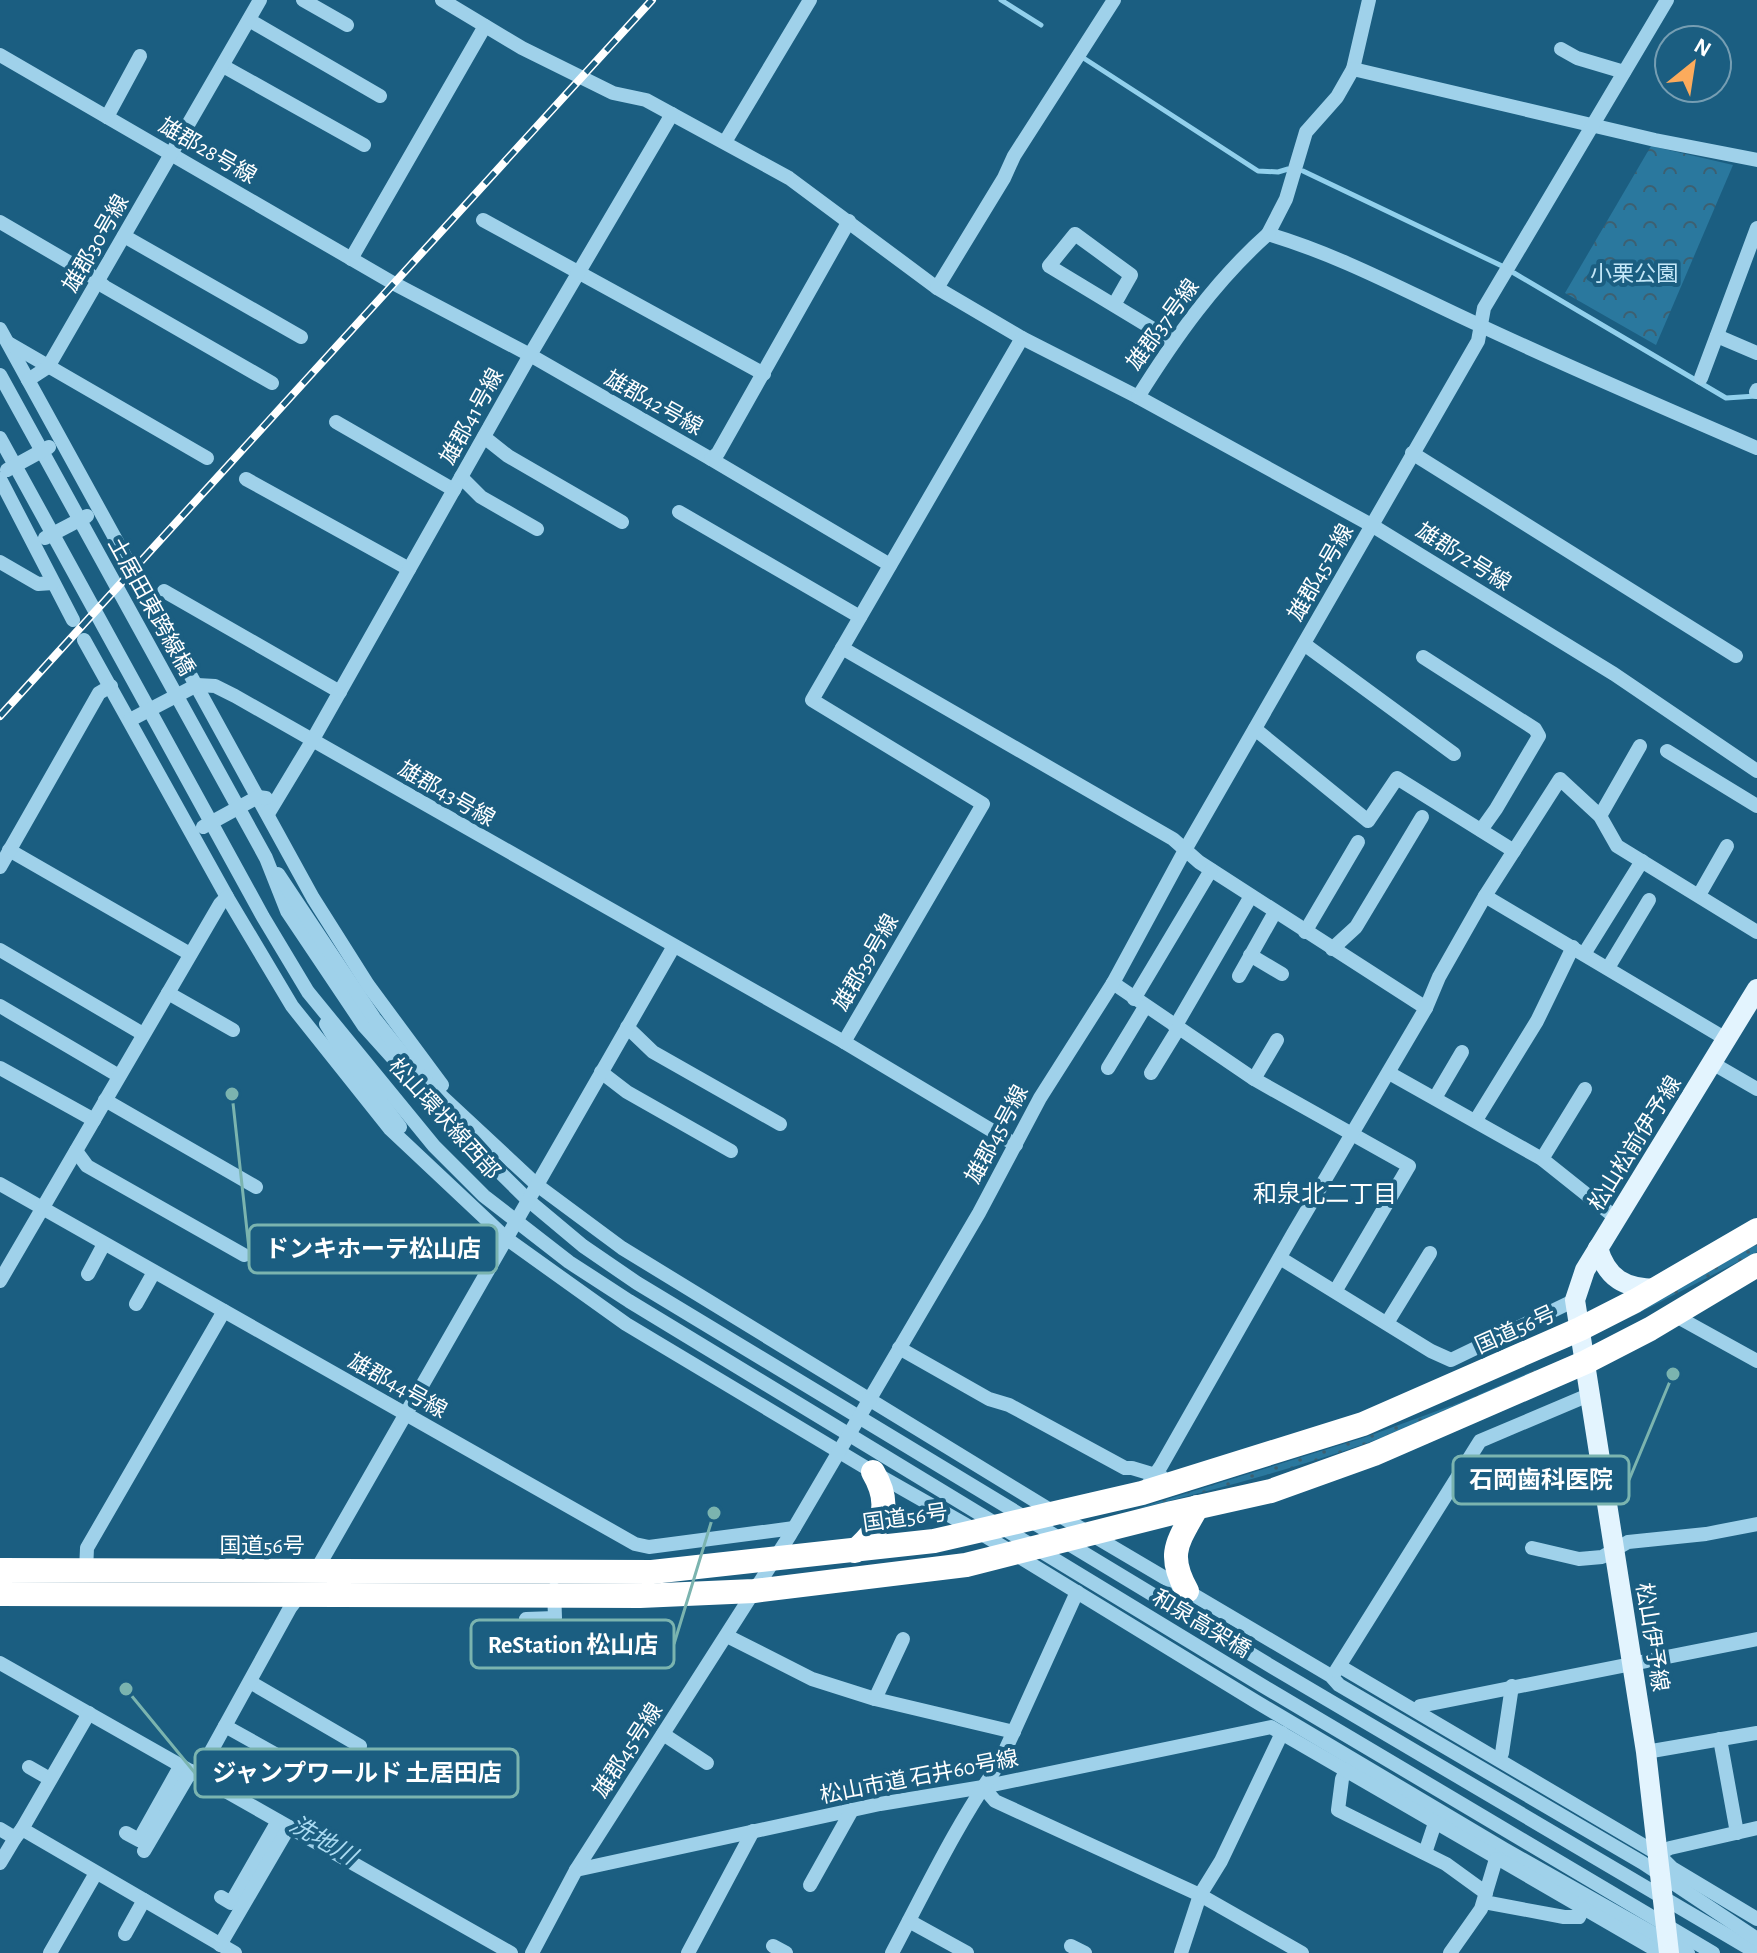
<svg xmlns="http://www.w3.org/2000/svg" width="1757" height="1953" font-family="'Alegreya Sans','Noto Sans JP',sans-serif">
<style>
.grass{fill:url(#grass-dots)}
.park{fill:url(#park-crowns)}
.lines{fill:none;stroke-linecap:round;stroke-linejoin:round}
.stream{stroke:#92d0ec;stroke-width:5}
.minor{stroke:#9fd1ea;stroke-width:14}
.major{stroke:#e3f4fe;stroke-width:20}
.highway{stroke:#fff;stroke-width:24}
.rail-casing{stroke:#fff;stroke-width:8}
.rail{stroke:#1b5e81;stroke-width:5;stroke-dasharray:15;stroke-linecap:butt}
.labels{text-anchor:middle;stroke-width:8;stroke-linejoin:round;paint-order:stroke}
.street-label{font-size:22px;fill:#fff;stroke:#1b5e81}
.park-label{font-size:22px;fill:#c4e7f8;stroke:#1b5e81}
.neighbourhood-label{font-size:24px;fill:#fff;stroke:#1b5e81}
.water-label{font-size:24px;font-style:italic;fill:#aadbf2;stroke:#1b5e81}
.leader{fill:none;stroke:#7bb4af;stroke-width:3}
.callout-dot{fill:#7bb4af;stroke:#1b5e81;stroke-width:3}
.callout{fill:#1b5e81;stroke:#7bb4af;stroke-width:3}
.callout-label{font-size:24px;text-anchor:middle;font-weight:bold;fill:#fff}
</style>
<defs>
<pattern id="grass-dots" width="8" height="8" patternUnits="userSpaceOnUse" patternTransform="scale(2)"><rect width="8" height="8" fill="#2a789e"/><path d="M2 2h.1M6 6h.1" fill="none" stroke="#3d6071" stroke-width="1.8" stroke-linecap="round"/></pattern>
<pattern id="park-crowns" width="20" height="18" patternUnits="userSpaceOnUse" patternTransform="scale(2)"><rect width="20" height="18" fill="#2a789e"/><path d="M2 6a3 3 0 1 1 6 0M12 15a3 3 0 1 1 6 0" fill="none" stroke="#3d6071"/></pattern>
</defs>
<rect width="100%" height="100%" fill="#1b5e81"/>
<g class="grass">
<path d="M1757,1244V1252L1633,1316L1636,1312Z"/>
<path d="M1535,1370L1536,1372C1481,1397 1425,1422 1367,1443C1291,1470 1211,1490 1133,1510L1366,1437L1464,1401Z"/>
</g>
<path class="park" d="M1651,146L1733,165L1656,345L1565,293Z"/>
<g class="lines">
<g class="stream">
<path d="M1001,0L1041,25"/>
<path d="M1085,59L1258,171L1278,172L1288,169"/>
<path d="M1303,171L1502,266"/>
<path d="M1514,273L1726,398L1756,396"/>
</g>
<g class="minor">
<path d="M303,0L347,25"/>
<path d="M442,0L522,48L613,93L646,100L789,178L937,288L1022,338L1138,397C1175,338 1215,281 1268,234C1342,256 1409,293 1479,325C1571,368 1664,408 1757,448"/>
<path d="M249,20L380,96"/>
<path d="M1561,49L1577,58L1624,72"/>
<path d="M0,55L393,283L530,355L711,459L890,565"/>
<path d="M223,66L364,145"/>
<path d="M1353,69L1369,0"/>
<path d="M107,117L140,56"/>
<path d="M725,142L810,0"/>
<path d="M483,220L764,374"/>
<path d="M0,222L89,274L105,287L272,383"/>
<path d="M1268,234L1286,199L1306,132L1337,97L1353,69L1655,140L1757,160"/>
<path d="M124,236L301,337"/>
<path d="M351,259L485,26"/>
<path d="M937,288L1004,178L1014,156L1114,0"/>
<path d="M1114,305L1131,275L1075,234L1049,266L1173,341"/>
<path d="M0,329L313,898L368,985L442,1085"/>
<path d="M1717,336L1757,353"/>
<path d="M10,344L207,458"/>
<path d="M0,375L266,858L287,911L364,1026L464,1137L528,1200L583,1246L637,1283L1274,1668L1757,1953"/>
<path d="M1701,378L1757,228"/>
<path d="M28,380L48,367L260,0"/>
<path d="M1756,392L1757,390"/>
<path d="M1138,397L1373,526L1614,674L1757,771"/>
<path d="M336,422L454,490"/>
<path d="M484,437L508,456L622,522"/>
<path d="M0,438L263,917L308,992L434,1146L484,1196L569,1262L629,1301L1263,1686L1713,1953"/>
<path d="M1412,453L1736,656"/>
<path d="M711,459L718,453L849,221"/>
<path d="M7,470L49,447"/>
<path d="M461,477L481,497L537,529"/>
<path d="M0,479L73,620"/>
<path d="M246,479L409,569"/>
<path d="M679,512L860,617"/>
<path d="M45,538L87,516"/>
<path d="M0,562L38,584L53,583"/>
<path d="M164,591L340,692"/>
<path d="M84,640L227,897L292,1006L390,1129L507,1239L626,1324L873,1472L977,1531L1255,1701L1504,1849L1688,1953"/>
<path d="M1304,644L1454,754"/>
<path d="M842,648L1173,839L1199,862L1426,1008"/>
<path d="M1423,657L1535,729L1539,736L1496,809L1481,830"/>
<path d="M197,685L215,686L235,696L844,1042L1016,1145"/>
<path d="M130,720L197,685"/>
<path d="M1255,729L1368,821L1397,778L1514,851"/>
<path d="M1667,751L1757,806"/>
<path d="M268,814L312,741L530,355L672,114"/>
<path d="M1600,816L1640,746"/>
<path d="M203,827L258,797L266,798"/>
<path d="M9,850L190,954"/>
<path d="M0,867L99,693L111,686"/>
<path d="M278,874L374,1018L421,1077L537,1185L622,1248L1055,1513L1331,1676L1339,1685L1643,1863L1757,1939"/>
<path d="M1699,895L1727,846"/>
<path d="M1485,896L1560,779L1600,816L1617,846L1757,932"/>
<path d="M1305,932L1358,842"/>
<path d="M1332,949L1356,927L1422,817"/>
<path d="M0,950L143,1034"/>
<path d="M1584,954L1642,861"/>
<path d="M1250,955L1282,974"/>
<path d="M1608,968L1649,900"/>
<path d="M1239,976L1275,912"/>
<path d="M1113,983L1254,1079L1409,1166L1336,1290"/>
<path d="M168,993L233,1030"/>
<path d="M1134,999L1211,870"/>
<path d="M0,1006L119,1076"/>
<path d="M326,1024L338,1044L400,1127"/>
<path d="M627,1027L653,1052L780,1124"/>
<path d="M1175,1027L1251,896"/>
<path d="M844,1042L983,804L812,700L1022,338"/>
<path d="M1712,1063L1757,1089"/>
<path d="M0,1068L94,1120"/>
<path d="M1108,1068L1145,1007"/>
<path d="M601,1072L627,1092L731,1151"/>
<path d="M1151,1073L1178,1029"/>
<path d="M1389,1073L1542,1159L1616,1218"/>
<path d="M1254,1079L1277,1040"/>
<path d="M1435,1098L1462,1052"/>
<path d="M105,1100L256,1187"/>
<path d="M1476,1120L1537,1021L1573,947"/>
<path d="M76,1151L87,1166L244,1255"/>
<path d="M1542,1159L1585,1089"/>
<path d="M0,1184L635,1544L649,1547L794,1528"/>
<path d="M1280,1258L1431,1351L1451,1360L1575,1300"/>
<path d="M88,1274L104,1244"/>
<path d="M0,1281L220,904L227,897"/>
<path d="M136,1304L154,1272"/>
<path d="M1674,1315L1757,1361"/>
<path d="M1387,1323L1430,1253"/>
<path d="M899,1348L989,1399L1009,1405L1125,1468H1132L1162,1477"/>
<path d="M1143,1492L1161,1466L1293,1234L1426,1008L1439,977L1485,896L1726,1039"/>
<path d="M1532,1548L1579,1559L1602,1557L1628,1542L1706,1534L1757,1524"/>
<path d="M86,1571L87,1548L224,1311"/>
<path d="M314,1574L674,946"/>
<path d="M526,1619L555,1618L554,1589"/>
<path d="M727,1636L812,1679L875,1699L1014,1732"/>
<path d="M0,1663L511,1953"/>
<path d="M1341,1667L1658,1854L1672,1868L1757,1919"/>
<path d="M1336,1671L1480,1441L1591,1394"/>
<path d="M250,1682L360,1746"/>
<path d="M875,1699L903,1639"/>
<path d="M1417,1711L1420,1706L1757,1639"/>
<path d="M225,1726L302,1769"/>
<path d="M663,1734L707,1763"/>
<path d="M1720,1739L1737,1833"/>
<path d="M1646,1752L1757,1733"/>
<path d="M1498,1759L1502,1753L1512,1686"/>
<path d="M29,1767L50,1779"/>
<path d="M1346,1770L1342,1779L1338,1810L1446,1864L1486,1893"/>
<path d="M198,1775L290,1608L303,1591"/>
<path d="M983,1787L995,1801L1200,1895L1302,1953"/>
<path d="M0,1829L15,1838L22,1829L235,1953"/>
<path d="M22,1829L89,1713"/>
<path d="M126,1833L139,1840L181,1765"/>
<path d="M144,1851L191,1771"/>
<path d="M1425,1853L1435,1823"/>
<path d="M1658,1854L1670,1848L1757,1828"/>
<path d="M0,1863L15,1838"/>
<path d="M576,1870L880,1804L983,1787L1271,1727L1661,1953"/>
<path d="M810,1885L852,1810"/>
<path d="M221,1897L231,1903L278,1821"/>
<path d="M1484,1902L1564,1917H1579L1583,1909"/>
<path d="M909,1921L967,1953"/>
<path d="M125,1934L144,1900"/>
<path d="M220,1945L289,1827"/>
<path d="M773,1946L786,1953"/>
<path d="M1071,1946L1085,1953"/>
<path d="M50,1953L96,1873"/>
<path d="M532,1953L576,1870L790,1535L979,1213L1040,1098L1113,983L1185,850L1478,341L1484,308L1667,0"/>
<path d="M688,1953L753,1831"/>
<path d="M892,1953C926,1889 957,1823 999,1764L1077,1592"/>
<path d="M1181,1953L1200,1895L1221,1861L1282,1733"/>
<path d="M1450,1953L1481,1909L1496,1859"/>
</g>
<g class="major">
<path d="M1598,1248C1607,1279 1625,1288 1656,1289"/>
<path d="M1669,1953L1646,1752L1575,1300L1585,1270L1757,989"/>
</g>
<g class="highway">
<path d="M855,1551C883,1526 893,1506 873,1472"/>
<path d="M0,1570L652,1572L934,1541L1142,1493L1363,1424L1580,1329L1635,1301L1757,1230"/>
<path d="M1187,1591C1166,1553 1178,1542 1197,1507"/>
<path d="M0,1594L640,1596L754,1591L966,1565L1172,1513L1271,1491L1374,1454L1586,1362L1650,1329L1757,1265"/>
</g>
<g class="rail-casing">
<path id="rail" d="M0,716L652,0"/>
</g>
<use href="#rail" class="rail"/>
</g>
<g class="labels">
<g class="street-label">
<text transform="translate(208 150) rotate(30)" y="8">雄郡28号線</text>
<text transform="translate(95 243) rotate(-60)" y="8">雄郡30号線</text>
<text transform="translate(1162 324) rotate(-54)" y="8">雄郡37号線</text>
<text transform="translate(654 402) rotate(29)" y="8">雄郡42号線</text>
<text transform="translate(471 416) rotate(-61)" y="8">雄郡41号線</text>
<text transform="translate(1464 556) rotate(32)" y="8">雄郡72号線</text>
<text transform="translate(1320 572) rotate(-60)" y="8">雄郡45号線</text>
<text transform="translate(152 606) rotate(61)" y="8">土居田東跨線橋</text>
<text transform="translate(447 793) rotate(30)" y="8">雄郡43号線</text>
<text transform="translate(865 962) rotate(-60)" y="8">雄郡39号線</text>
<text transform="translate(445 1118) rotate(48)" y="8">松山環状線西部</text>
<text transform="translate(996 1134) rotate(-62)" y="8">雄郡45号線</text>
<text transform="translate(1634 1143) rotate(-58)" y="8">松山松前伊予線</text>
<text transform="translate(1515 1329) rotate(-24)" y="8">国道56号</text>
<text transform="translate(398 1385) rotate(29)" y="8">雄郡44号線</text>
<text transform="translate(905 1517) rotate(-8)" y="8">国道56号</text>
<text x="262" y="1553">国道56号</text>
<text transform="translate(1202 1623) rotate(31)" y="8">和泉高架橋</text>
<text transform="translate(1653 1637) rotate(81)" y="8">松山伊予線</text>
<text transform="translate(627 1750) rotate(-57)" y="8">雄郡45号線</text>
<text transform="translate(919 1776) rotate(-11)" y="8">松山市道 石井60号線</text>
</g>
<g class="park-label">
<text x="1634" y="281">小栗公園</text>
</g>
<g class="neighbourhood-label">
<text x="1325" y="1202">和泉北二丁目</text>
</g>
<g class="water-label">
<text transform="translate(323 1840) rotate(30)" y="8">洗地川</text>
</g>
</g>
<path class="leader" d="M232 1094L249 1249M1673 1374L1629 1480M714 1513L674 1644M126 1689L195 1773"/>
<g class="callout-dot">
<circle cx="232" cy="1094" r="8"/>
<circle cx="1673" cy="1374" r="8"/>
<circle cx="714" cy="1513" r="8"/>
<circle cx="126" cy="1689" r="8"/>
</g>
<g class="callout">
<rect x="249" y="1225" width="248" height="48" rx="8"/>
<rect x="1453" y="1456" width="176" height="48" rx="8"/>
<rect x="471" y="1620" width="203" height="48" rx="8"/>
<rect x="195" y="1749" width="323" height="48" rx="8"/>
</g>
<g class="callout-label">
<text x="373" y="1257">ドンキホーテ松山店</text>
<text x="1541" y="1488">石岡歯科医院</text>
<text x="573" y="1653">ReStation 松山店</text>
<text x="357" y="1781">ジャンプワールド 土居田店</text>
</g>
<g transform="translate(1693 64) rotate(30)"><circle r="38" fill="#1b5e81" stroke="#769eb3" stroke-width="2"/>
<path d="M0-6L14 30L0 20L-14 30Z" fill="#fcab5c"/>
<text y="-12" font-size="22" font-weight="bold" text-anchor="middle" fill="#ffffff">N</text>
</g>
</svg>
